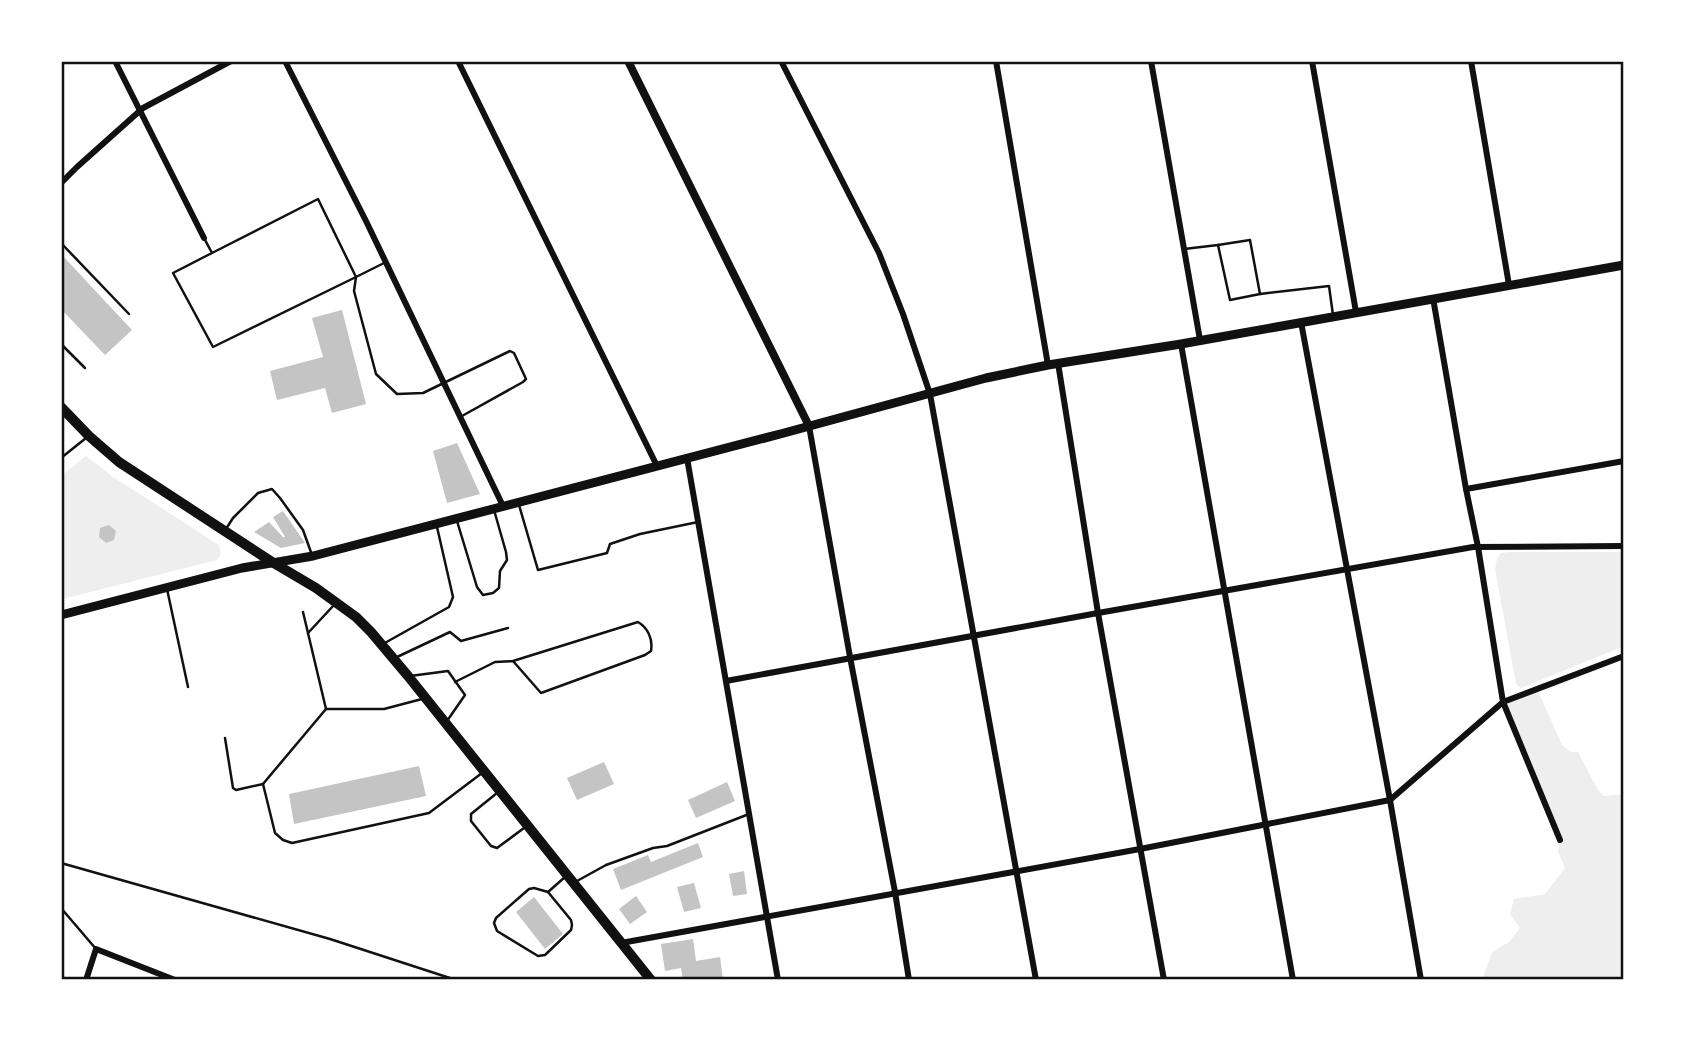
<svg xmlns="http://www.w3.org/2000/svg" width="1685" height="1041" font-family="Literata,serif">
<style>
.green{fill:#eee}
.building{fill:#c4c4c4}
.lines{fill:none;stroke-linecap:round;stroke-linejoin:round}
.path{stroke:#111;stroke-width:2.5}
.service{stroke:#111;stroke-width:2.5}
.minor{stroke:#111;stroke-width:6}
.tertiary{stroke:#111;stroke-width:8}
.secondary{stroke:#111;stroke-width:9}
.primary{stroke:#111;stroke-width:10}
.neatline{fill:none;stroke:#111;stroke-width:2.5}
</style>
<rect width="100%" height="100%" fill="#fff"/>
<g class="green">
<path d="M86,456L113,477L219,545L221,554L217,560L63,599L61,595V476Z"/>
<path d="M1510,552H1624V646L1521,688L1516,684L1495,569L1497,559L1501,553Z"/>
<path d="M1538,691L1562,745L1571,752H1578L1598,790L1604,796L1624,794V980H1482L1492,952L1509,942L1520,928L1510,914L1514,899L1545,894L1565,868L1558,851L1560,841L1506,705L1507,702Z"/>
</g>
<g class="building">
<path d="M61,254L132,330L105,355L61,309Z"/>
<path d="M342,310L366,404L332,413L325,388L277,400L270,371L323,357L312,318Z"/>
<path d="M457,443L480,494L447,503L433,451Z"/>
<path d="M283,511L305,543L281,548L254,532L269,522L283,537H285L273,517Z"/>
<path d="M109,525L116,531L114,540L106,543L99,537L100,528Z"/>
<path d="M604,762L614,784L577,800L567,778Z"/>
<path d="M419,766L426,796L294,824L289,794Z"/>
<path d="M727,782L735,801L696,818L688,800Z"/>
<path d="M698,843L703,857L621,890L613,869L648,855L651,862Z"/>
<path d="M744,871L747,894L733,896L729,874Z"/>
<path d="M694,883L701,908L684,912L677,887Z"/>
<path d="M636,896L647,912L630,924L619,909Z"/>
<path d="M534,897L563,934L545,949L516,912Z"/>
<path d="M693,939L696,961L720,957L723,980H683L681,968L665,971L661,944Z"/>
</g>
<g class="lines">
<path class="path" d="M61,863L330,939L456,980"/>
<g class="service">
<path d="M204,238L212,253L173,273L213,347L356,277L318,199L212,253"/>
<path d="M61,243L129,314"/>
<path d="M1218,245L1250,240L1260,294"/>
<path d="M1184,249L1218,245L1230,300L1260,294L1329,286L1333,315"/>
<path d="M386,262L356,277L354,291L376,374L397,394L423,393L510,351L514,353L526,379L523,382L462,416"/>
<path d="M61,344L85,368"/>
<path d="M61,458L86,438"/>
<path d="M519,505L538,570L607,553L610,544L640,534L698,522"/>
<path d="M457,521L477,587L483,595L493,593L499,588L500,571L507,560L506,552L494,510"/>
<path d="M226,529L233,518L258,493L272,489L280,498L303,530L312,555"/>
<path d="M167,589L188,687"/>
<path d="M303,612L326,709"/>
<path d="M308,633L334,605"/>
<path d="M383,644L449,607L453,597L437,527"/>
<path d="M397,657L450,632L461,641L508,628"/>
<path d="M410,676L448,671L465,695L447,721"/>
<path d="M455,682L495,662L513,661L638,622C648,628 653,639 651,651L645,655L541,693L513,661"/>
<path d="M422,699L384,709H326L263,784L275,833L283,840L292,843L429,813L482,773"/>
<path d="M225,738L233,788L236,790L263,784"/>
<path d="M497,793L471,814V821L491,846L497,848L524,828"/>
<path d="M577,881L606,865L653,848L667,846L749,814"/>
<path d="M534,888L548,892L571,920L572,925L571,930L545,955L538,956L497,931L494,923L496,918L529,889Z"/>
<path d="M548,892L565,877"/>
<path d="M61,908L96,949"/>
</g>
<g class="minor">
<path d="M115,61L204,238"/>
<path d="M285,61L366,221L503,506"/>
<path d="M458,61L657,466"/>
<path d="M781,61L879,253L903,314L930,394L1036,980"/>
<path d="M996,61L1048,365"/>
<path d="M1151,61L1200,340"/>
<path d="M1312,61L1356,312"/>
<path d="M1471,61L1509,285"/>
<path d="M61,183L77,167L143,108L231,61"/>
<path d="M1433,298L1466,489L1478,547L1503,702L1560,840"/>
<path d="M1301,322L1390,800L1421,980"/>
<path d="M1181,344L1293,980"/>
<path d="M1058,363L1098,613L1164,980"/>
<path d="M809,426L850,657L895,892L909,980"/>
<path d="M687,458L778,980"/>
<path d="M1466,489L1624,461"/>
<path d="M726,681L1098,613L1473,547L1624,546"/>
<path d="M621,943L1140,849L1390,800L1503,702L1624,656"/>
<path d="M86,980L96,949L175,980"/>
</g>
<path class="tertiary" d="M628,61L809,426"/>
<path class="secondary" d="M61,615L242,568L313,556L784,433L986,378L1048,365L1181,344L1624,265"/>
<path class="primary" d="M61,407L89,436L119,462L272,562L316,588L356,617L371,632L408,676L651,980"/>
</g>
<rect width="1685" height="1041" fill="none" stroke="#ffffff" stroke-width="126"/>
<rect x="63" y="63" width="1559" height="915" class="neatline"/>
</svg>
